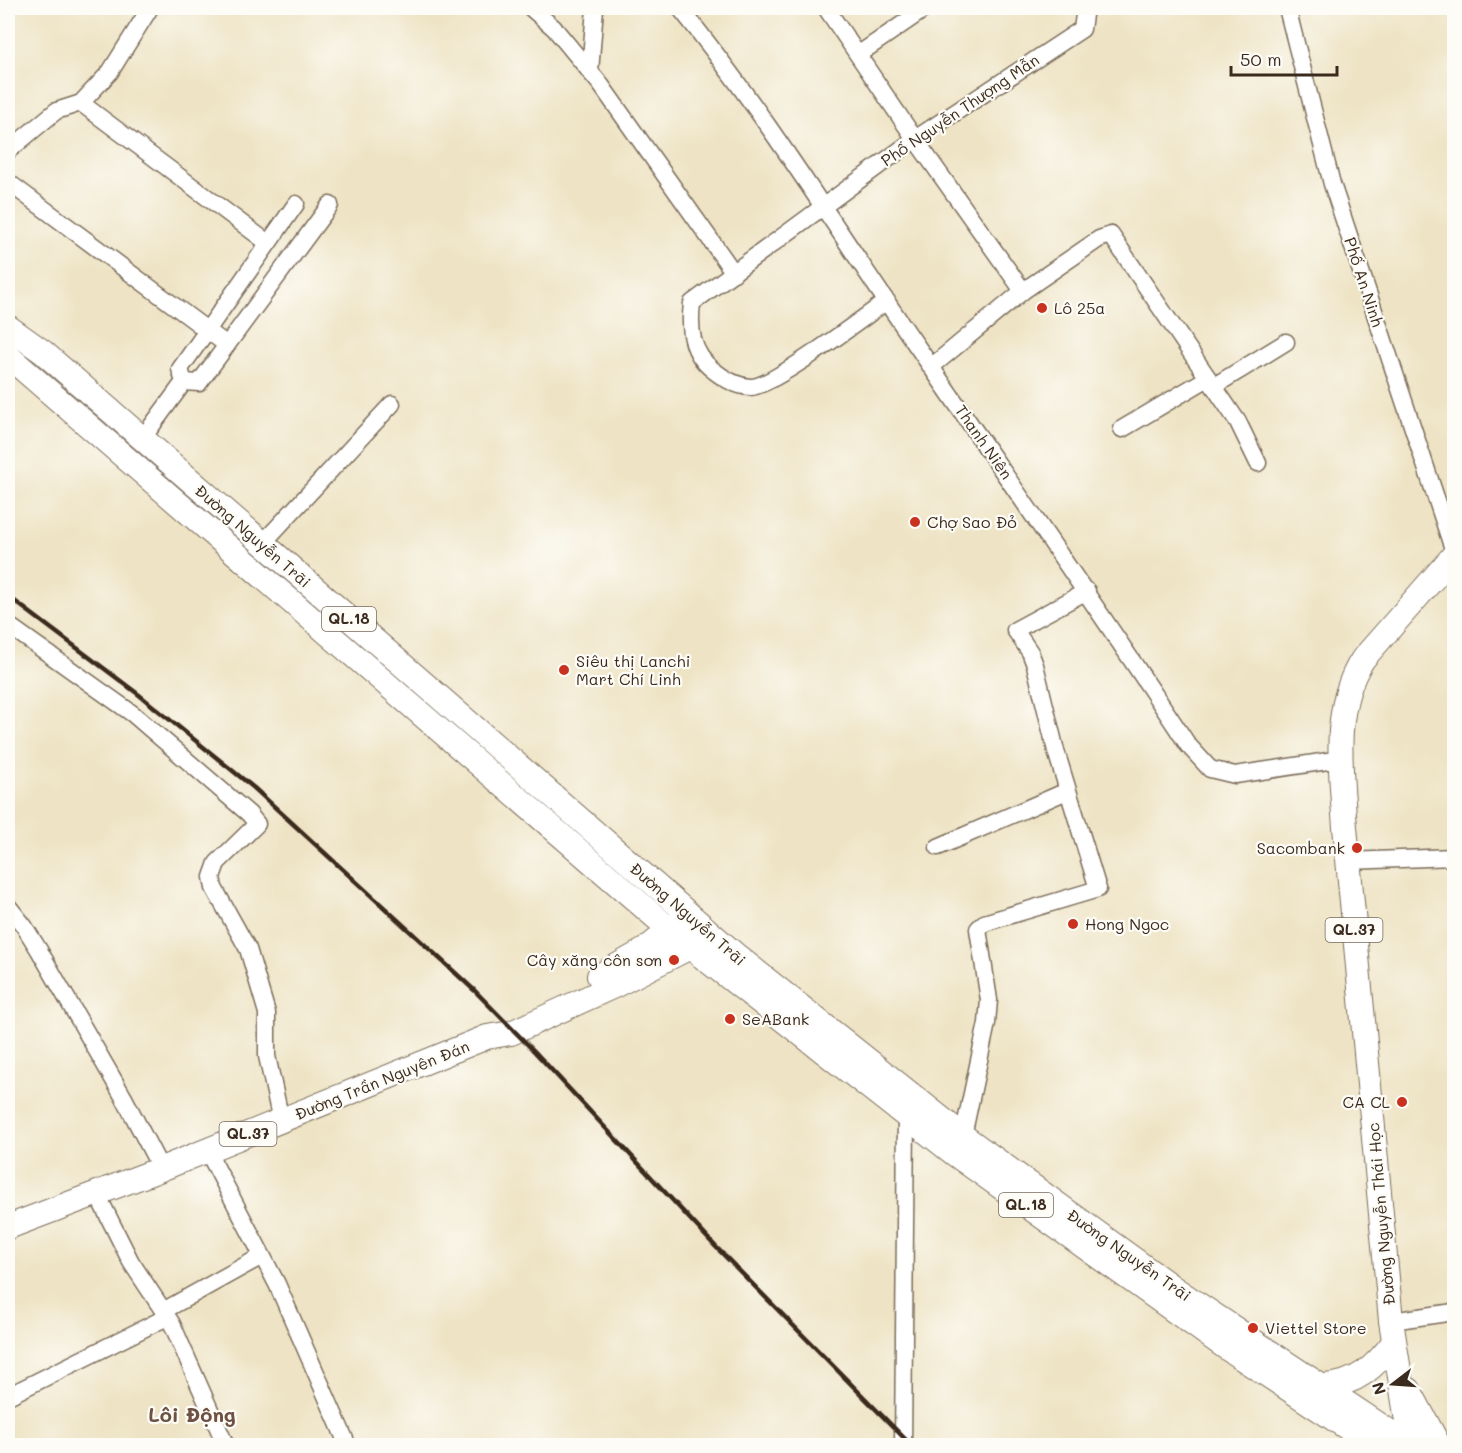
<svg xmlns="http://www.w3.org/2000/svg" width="1462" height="1453" font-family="Mali,sans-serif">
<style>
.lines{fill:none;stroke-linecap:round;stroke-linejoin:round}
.minor-casing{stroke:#7a6b58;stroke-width:19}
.highway-casing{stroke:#7a6b58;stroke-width:26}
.minor{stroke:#fff;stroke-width:16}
.highway{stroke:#fff;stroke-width:24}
.rail{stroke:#3b2a1e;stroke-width:4.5}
.poi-dot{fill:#c8321e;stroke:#fdfcf7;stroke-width:2}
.labels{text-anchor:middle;stroke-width:4.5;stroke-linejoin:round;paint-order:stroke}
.shield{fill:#fdfcf7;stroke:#75695f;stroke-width:1.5}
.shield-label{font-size:15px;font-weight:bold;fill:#3b2a1e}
.street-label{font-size:16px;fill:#3b2a1e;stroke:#fdfcf7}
.poi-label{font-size:16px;fill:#3b2a1e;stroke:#fdfcf7;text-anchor:start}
.quarter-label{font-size:20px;font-weight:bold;fill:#6e5142;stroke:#fdfcf7}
</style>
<rect width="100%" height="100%" fill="#fdfcf7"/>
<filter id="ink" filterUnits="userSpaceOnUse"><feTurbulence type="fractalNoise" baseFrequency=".0167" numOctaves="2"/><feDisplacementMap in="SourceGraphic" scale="12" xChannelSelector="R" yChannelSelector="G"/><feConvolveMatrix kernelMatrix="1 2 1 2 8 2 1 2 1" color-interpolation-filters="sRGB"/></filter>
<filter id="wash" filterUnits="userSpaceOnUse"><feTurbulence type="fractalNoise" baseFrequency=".008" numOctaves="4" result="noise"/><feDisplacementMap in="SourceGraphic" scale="24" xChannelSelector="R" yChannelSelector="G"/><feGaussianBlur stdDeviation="1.35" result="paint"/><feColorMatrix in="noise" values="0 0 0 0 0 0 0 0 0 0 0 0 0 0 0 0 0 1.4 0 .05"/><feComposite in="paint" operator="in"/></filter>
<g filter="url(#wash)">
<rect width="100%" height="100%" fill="#eee3c4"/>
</g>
<g filter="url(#ink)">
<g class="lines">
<g class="minor-casing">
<g id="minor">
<path d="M531,8L554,28L601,85L734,273"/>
<path d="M680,8C768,117 841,237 921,352C1010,483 1101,612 1188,745L1210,769L1235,775L1341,759"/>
<path d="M826,8L915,139L1023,291L1099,239L1111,235L1238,422L1258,463"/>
<path d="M1287,8L1332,184L1454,552"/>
<path d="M859,54L926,8"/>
<path d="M590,72L595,8"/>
<path d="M81,103L268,243"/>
<path d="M8,151L56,111L81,103L110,72L150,8"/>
<path d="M8,182L227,345"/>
<path d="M887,301C865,316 770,389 750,387C737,386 723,378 713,370C691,353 689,329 692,303L915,139L1082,29L1085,8"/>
<path d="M931,367L1023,291"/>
<path d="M184,382L199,383L330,205"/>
<path d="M184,382L180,369L296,204"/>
<path d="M1214,386L1286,342"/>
<path d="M1122,429L1208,378"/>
<path d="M142,439L184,382"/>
<path d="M262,544L392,404"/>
<path d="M8,625L133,714L249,814L257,824L217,863L212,877L214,888L248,949L267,1013V1056L281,1121"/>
<path d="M938,847L1067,791"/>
<path d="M1348,861L1454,857"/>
<path d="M8,906L24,926L39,950L124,1098L161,1169"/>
<path d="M963,1136L987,1023L989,1000L978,929L984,923L1098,889L1056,751L1035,665L1030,652L1015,630L1087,591"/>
<path d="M207,1150L277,1284L348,1446"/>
<path d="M97,1194L131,1262L172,1324L226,1446"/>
<path d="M163,1311L262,1256"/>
<path d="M1391,1321L1454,1312"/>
<path d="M8,1396L167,1317"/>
<path d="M903,1446L906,1116"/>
</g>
</g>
<g class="highway-casing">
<g id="highway">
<path d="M8,327L43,352L738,957L963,1136L1172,1287L1411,1446"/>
<path d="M8,356L690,947L956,1155L1228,1349L1375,1446"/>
<path d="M599,976L645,950L682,920"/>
<path d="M8,1227L161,1169L487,1037L511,1033L616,985L690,947L699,936"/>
<path d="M1325,1386C1357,1384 1375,1367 1394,1342"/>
<path d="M1409,1390L1439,1446"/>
<path d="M1411,1446L1391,1321L1345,827C1341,772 1331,707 1363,659L1454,555"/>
</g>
</g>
<use href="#minor" class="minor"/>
<use href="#highway" class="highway"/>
<path class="rail" d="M8,596L138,694L254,788L474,990L535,1052L715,1246L912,1446"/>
</g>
</g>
<g class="poi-dot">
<circle cx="1042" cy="308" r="6"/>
<circle cx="915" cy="522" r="6"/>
<circle cx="564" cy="670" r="6"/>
<circle cx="1357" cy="848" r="6"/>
<circle cx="1073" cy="924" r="6"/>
<circle cx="674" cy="960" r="6"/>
<circle cx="730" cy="1019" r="6"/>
<circle cx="1402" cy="1102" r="6"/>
<circle cx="1253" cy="1328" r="6"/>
</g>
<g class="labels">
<g class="shield">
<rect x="322" y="607" width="54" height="24" rx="4.5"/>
<rect x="1325.5" y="918" width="57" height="24" rx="4.5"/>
<rect x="219.5" y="1122" width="57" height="24" rx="4.5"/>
<rect x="999" y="1193" width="54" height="24" rx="4.5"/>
</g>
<g class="shield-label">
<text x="349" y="624">QL.18</text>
<text x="1354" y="935">QL.37</text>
<text x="248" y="1139">QL.37</text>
<text x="1026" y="1210">QL.18</text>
</g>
<g class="street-label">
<text transform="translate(960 110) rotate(-34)" y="6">Phố Nguyễn Thượng Mẫn</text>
<text transform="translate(1364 282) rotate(72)" y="6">Phố An Ninh</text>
<text transform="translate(984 442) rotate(55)" y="6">Thanh Niên</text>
<text transform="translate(253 536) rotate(41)" y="6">Đường Nguyễn Trãi</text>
<text transform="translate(688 914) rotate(41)" y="6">Đường Nguyễn Trãi</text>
<text transform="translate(382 1080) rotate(-22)" y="6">Đường Trần Nguyên Đán</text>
<text transform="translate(1381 1214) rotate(-95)" y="6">Đường Nguyễn Thái Học</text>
<text transform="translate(1129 1255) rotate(35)" y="6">Đường Nguyễn Trãi</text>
</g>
<g class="poi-label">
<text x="1054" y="314">Lô 25a</text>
<text x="927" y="528">Chợ Sao Đỏ</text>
<text x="576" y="667">Siêu thị Lanchi<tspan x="576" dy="18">Mart Chí Linh</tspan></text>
<text x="1345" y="854" text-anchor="end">Sacombank</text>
<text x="1085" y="930">Hong Ngoc</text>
<text x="662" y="966" text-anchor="end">Cây xăng côn sơn</text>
<text x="742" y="1025">SeABank</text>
<text x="1390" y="1108" text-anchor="end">CA CL</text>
<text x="1265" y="1334">Viettel Store</text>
</g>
<g class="quarter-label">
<text x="192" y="1422">Lôi Động</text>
</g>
</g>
<rect width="1462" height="1453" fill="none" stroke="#fdfcf7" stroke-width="30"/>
<g transform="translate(1393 1384) rotate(253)" stroke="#fdfcf7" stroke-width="4.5" paint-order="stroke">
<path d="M0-4.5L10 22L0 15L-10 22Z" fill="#3b2a1e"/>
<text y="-9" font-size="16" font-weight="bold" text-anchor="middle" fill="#3b2a1e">N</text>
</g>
<path d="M1231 66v9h106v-9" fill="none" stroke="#3b2a1e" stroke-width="3"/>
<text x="1240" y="66" font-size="18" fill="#3b2a1e" stroke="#fdfcf7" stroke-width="4.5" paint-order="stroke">50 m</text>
</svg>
